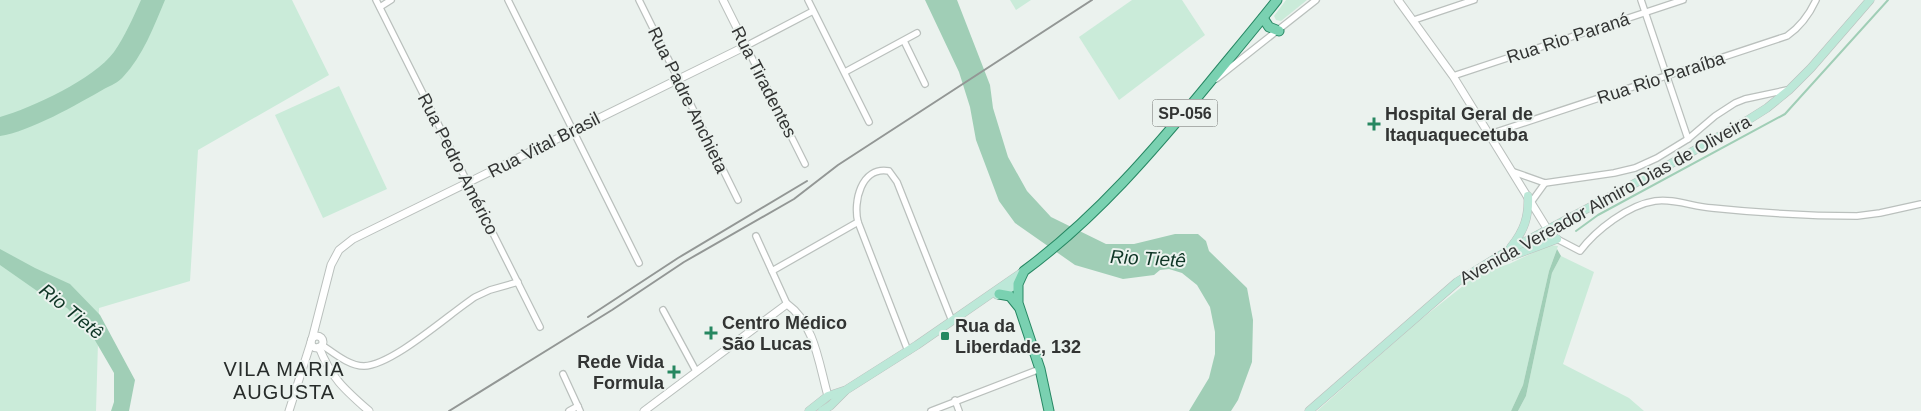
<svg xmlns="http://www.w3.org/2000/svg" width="1921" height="411" font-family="Helvetica,sans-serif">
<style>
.green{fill:#caebd9}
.water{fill:#a0ceb6}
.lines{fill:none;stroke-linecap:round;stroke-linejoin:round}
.stream{stroke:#a0ceb6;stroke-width:2}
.minor-casing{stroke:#bac0bd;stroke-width:8}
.tertiary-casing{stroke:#bac0bd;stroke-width:9}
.secondary-casing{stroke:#bac0bd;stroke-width:9}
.primary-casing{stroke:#278763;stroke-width:11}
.minor{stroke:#fff;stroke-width:5.5}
.tertiary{stroke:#fff;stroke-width:7}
.secondary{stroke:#bce8d8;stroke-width:8}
.primary{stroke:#7ad1b1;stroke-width:9}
.rail{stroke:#939795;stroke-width:2}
.poi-dot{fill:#268760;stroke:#ebf2ee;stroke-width:2}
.labels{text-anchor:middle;stroke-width:4;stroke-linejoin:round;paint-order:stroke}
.shield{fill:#ebf2ee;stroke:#6a6d6b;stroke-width:1}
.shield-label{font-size:16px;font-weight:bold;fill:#323433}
.street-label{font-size:18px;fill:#323433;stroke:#ebf2ee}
.poi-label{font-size:18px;font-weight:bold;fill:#323433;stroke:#ebf2ee;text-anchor:start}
.water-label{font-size:19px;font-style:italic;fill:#0e3525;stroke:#ebf2ee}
.quarter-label{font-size:20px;letter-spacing:1px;fill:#272c2a;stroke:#ebf2ee}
</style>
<rect width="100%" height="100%" fill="#ebf2ee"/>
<g class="green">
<path d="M0,0H292L329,75L198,150L190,281L99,308L96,411H0Z"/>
<path d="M1010,0H1031L1016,10Z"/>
<path d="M1132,0H1182L1205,35L1119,100L1079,37Z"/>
<path d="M1286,0H1307L1281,21L1276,20L1274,16Z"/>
<path d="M339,86L387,189L323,218L275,115Z"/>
<path d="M1550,245L1558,246L1549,271L1523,385L1511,411H1317L1415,324L1478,274L1509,264Z"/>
<path d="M1561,256L1594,272L1563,364L1629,398L1644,411H1518L1526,396L1552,273Z"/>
</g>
<g class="water">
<path d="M141,0H165C154,26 143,56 123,77C119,82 110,86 104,89C78,104 29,132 0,136V117C32,108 94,79 114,52C125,36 133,18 141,0Z"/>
<path d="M925,0H957L990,85L993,108L1008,157L1027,191L1051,217L1106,244H1134L1175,234H1198L1206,241L1209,251L1247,288L1253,320L1252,362L1238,400L1231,411H1189L1209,378L1215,354V332L1210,307L1197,285L1182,273L1169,269L1160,270L1154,275L1123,279L1075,265L1015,223L999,201L976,140L970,107L959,72Z"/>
<path d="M0,249L35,268L70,284L100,315L135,380L129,411H111L114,402V373L89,330L67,308L40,293L0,265Z"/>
<path d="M1557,249L1561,256L1552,273L1526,396L1518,411H1511L1523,385L1549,271Z"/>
</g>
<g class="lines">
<path class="stream" d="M1576,231L1598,215L1785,114L1888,0"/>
<g class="minor-casing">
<g id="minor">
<path d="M376,0L540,327"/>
<path d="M508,0L639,263"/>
<path d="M639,0L738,200"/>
<path d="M808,0L869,122"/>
<path d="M1641,0L1688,139"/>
<path d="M380,7L391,0"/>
<path d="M1414,20L1474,0"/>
<path d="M904,41L925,84"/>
<path d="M845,72L917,33"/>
<path d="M1453,76L1683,0"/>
<path d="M1216,79L1316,0"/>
<path d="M1490,134L1787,36C1800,27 1809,15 1816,0"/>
<path d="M805,164L746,46L813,11"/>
<path d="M1514,172L1545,183L1614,173L1635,168L1657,158L1688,139L1715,116L1735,103L1745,99L1787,90"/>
<path d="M1532,201L1545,183"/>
<path d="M858,222L908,351"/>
<path d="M1548,230L1557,239L1580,251C1596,230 1628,205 1655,201C1673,198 1694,207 1712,208C1760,213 1809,216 1857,216L1880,213L1921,204"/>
<path d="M756,236L787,304"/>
<path d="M772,271L858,222C853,202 861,166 889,171L897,182L952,321"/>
<path d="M663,310L696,371"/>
<path d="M322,345C334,353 349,366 364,366C393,365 449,314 475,297L490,290L518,282"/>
<path d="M563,374L580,411"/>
<path d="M955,400L959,411"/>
<path d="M569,411L578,406"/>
<path d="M931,411L1040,369"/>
</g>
</g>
<g class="tertiary-casing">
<g id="tertiary">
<path d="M1398,0L1453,76L1548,230"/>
<circle cx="317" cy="342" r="6"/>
<path d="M312,339L331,265L339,250L353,239L746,46L723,0"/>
<path d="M319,347C331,378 345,390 369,411"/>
<path d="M289,411L311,342"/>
<path d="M644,411L787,304C815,324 819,365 828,396"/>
</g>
</g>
<g class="secondary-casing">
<g id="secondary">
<path d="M1511,247C1524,231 1529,217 1528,196"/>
<path d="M1496,262L1557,239"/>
<path d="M997,295L1018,284"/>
<path d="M809,411L828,396L846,390L917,345L1024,271"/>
<path d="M822,411L830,406L845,391"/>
<path d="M1309,411L1457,282L1509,250L1658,171L1748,120L1767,108L1789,90L1811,68L1870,0"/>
</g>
</g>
<g class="primary-casing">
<g id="primary">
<path d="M1263,18L1269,27L1279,31"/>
<path d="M999,294L1010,296L1018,306"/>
<path d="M1049,411L1040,369L1018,303V284L1024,271C1096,218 1154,150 1210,82C1232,55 1255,28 1277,0"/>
</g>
</g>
<use href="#minor" class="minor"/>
<use href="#tertiary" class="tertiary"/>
<use href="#secondary" class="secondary"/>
<use href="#primary" class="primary"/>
<g class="rail">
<path d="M588,317L678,258L807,181"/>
<path d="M449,411L612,310L684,262L794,199L838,165L1092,0"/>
</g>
</g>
<g class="poi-dot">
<path d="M1371.5 116.5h5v5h5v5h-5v5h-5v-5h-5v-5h5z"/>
<path d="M708.5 325.5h5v5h5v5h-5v5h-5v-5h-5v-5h5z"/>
<rect x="940" y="331" width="10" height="10" rx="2.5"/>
<path d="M671.5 364.5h5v5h5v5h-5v5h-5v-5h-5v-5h5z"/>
</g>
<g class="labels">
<rect class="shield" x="1152.5" y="99.5" width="65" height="27" rx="4"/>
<g class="shield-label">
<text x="1185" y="119">SP-056</text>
</g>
<g class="street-label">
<text transform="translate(1568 38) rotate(-18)" y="6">Rua Rio Paraná</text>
<text transform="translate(1661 78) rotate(-18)" y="6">Rua Rio Paraíba</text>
<text transform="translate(764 82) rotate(63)" y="6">Rua Tiradentes</text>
<text transform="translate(688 100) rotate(64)" y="6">Rua Padre Anchieta</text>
<text transform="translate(544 145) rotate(-27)" y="6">Rua Vital Brasil</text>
<text transform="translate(458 164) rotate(63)" y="6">Rua Pedro Américo</text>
<text transform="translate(1605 200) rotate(-29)" y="6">Avenida Vereador Almiro Dias de Oliveira</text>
</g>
<g class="poi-label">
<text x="1385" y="120">Hospital Geral de<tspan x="1385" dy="21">Itaquaquecetuba</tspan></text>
<text x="722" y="329">Centro Médico<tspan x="722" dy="21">São Lucas</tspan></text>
<text x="955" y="332">Rua da<tspan x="955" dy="21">Liberdade, 132</tspan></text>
<text x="664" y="368" text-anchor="end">Rede Vida<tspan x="664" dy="21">Formula</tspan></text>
</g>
<g class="water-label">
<text transform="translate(1148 258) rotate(3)" y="7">Rio Tietê</text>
<text transform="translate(72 311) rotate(39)" y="7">Rio Tietê</text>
</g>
<g class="quarter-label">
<text x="284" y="376">VILA MARIA<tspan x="284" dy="23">AUGUSTA</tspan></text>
</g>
</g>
</svg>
